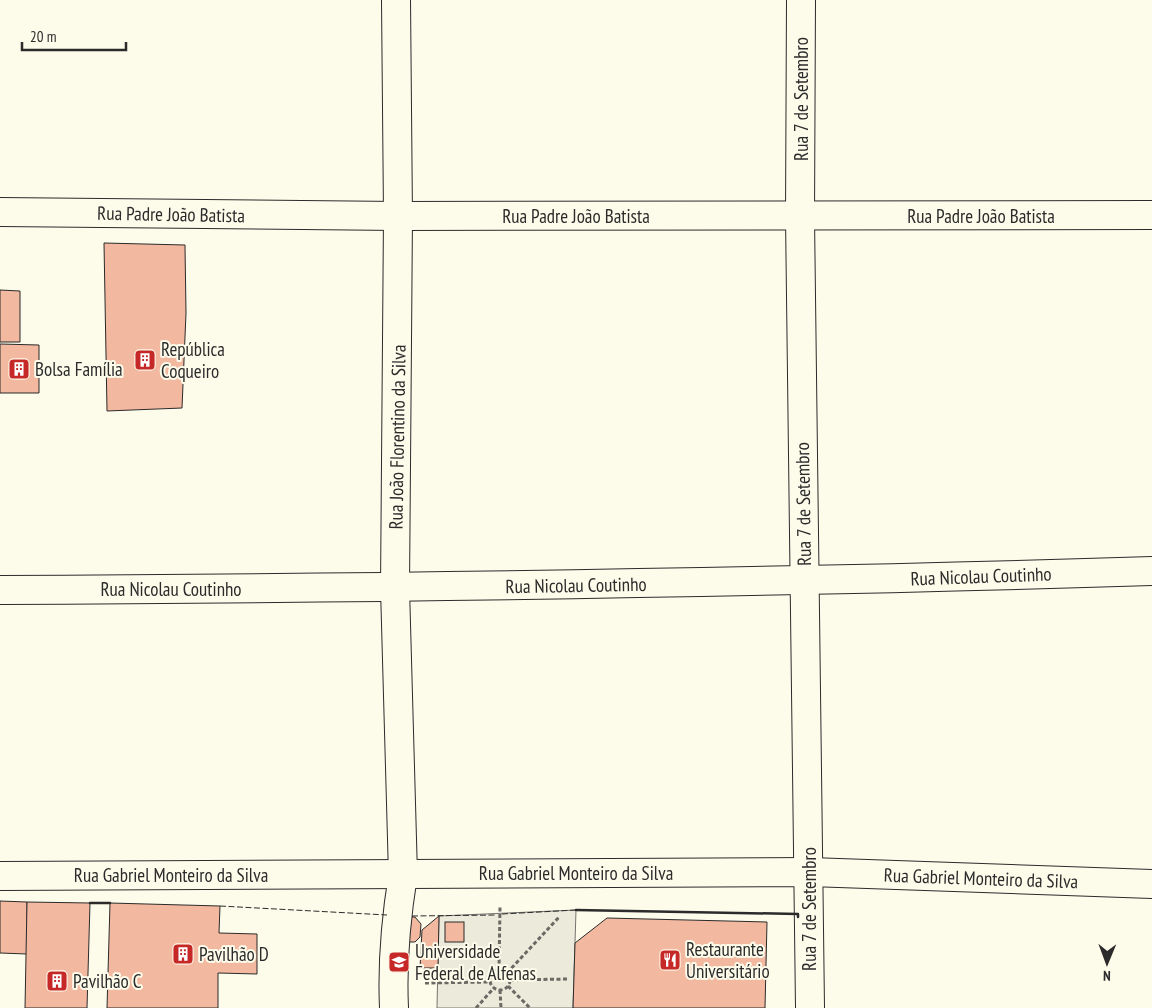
<svg xmlns="http://www.w3.org/2000/svg" width="1152" height="1008" font-family="'PT Sans Narrow',sans-serif">
<style>
.green{fill:#ecebdb;stroke:#74746e}
.building{fill:#f2b8a0;stroke:#2b2b2b}
.lines{fill:none;stroke-linecap:round;stroke-linejoin:round}
.minor-casing{stroke:#2b2b2b;stroke-width:30}
.path{stroke:#6a6964;stroke-width:3;stroke-dasharray:4 2.5;stroke-linecap:butt}
.minor{stroke:#fdfbea;stroke-width:28}
.fence{stroke:#2b2b2b;stroke-width:1;stroke-dasharray:6 2.5;stroke-linecap:butt}
.wall{stroke:#2b2b2b;stroke-width:2.5}
.labels{text-anchor:middle;stroke-width:4;stroke-linejoin:round;paint-order:stroke}
.street-label{font-size:19px;fill:#2b2b2b;stroke:#fdfbea}
.poi-label{font-size:19px;fill:#2b2b2b;stroke:#fdfbea;text-anchor:start}
</style>
<rect width="100%" height="100%" fill="#fdfbea"/>
<path class="green" d="M576,910L573,1008H437L439,916Z"/>
<g class="building">
<path d="M104,243L185,245L186,313L182,408L107,411Z"/>
<path d="M0,290L20,291V342H0Z"/>
<path d="M0,344L39,345V393H0Z"/>
<path d="M0,901L27,902V954L0,953Z"/>
<path d="M27,902L90,903L87,1008H25Z"/>
<path d="M110,903L220,906L219,933L257,934V974L218,973V1008H107Z"/>
<path d="M439,916L438,968H420L422,930Z"/>
<path d="M409,917H415L421,924L420,937L415,942H408Z"/>
<path d="M607,918L767,922L765,1008H573L575,943Z"/>
<rect x="445" y="922" width="19" height="20"/>
</g>
<g class="lines">
<g class="minor-casing">
<g id="minor">
<path d="M801,0L800,217L810,1008"/>
<path d="M0,212L398,216L1152,215"/>
<path d="M0,590C384,588 768,583 1152,571"/>
<path d="M0,876L810,872L1152,884"/>
<path d="M394,1008C392,964 396,918 403,875L395,588L398,216L396,0"/>
</g>
</g>
<g class="path">
<path d="M499,970L500,906"/>
<circle cx="500" cy="980" r="10"/>
<path d="M507,973L560,916"/>
<path d="M511,980L568,979"/>
<path d="M425,983L490,982"/>
<path d="M508,986L530,1008"/>
<path d="M500,990L501,1008"/>
<path d="M476,1008L493,989"/>
</g>
<use href="#minor" class="minor"/>
<g class="fence">
<path d="M220,906L387,915"/>
<path d="M502,914L576,910"/>
<path d="M412,916L497,915"/>
</g>
<g class="wall">
<path d="M90,903H110"/>
<path d="M576,910L798,914V917"/>
</g>
</g>
<defs>
<g id="building-square" transform="scale(1.125)"><rect x="-9" y="-9" width="18" height="18" rx="4" fill="#c62828" stroke="#fdfbea"/><path d="M-4-6H4V6H1V3H-1V6H-4ZM-2.5-4.3h1.7v1.8h-1.7ZM.8-4.3h1.7v1.8H.8ZM-2.5-1h1.7V.8h-1.7ZM.8-1h1.7V.8H.8Z" fill="#fff"/></g>
<g id="restaurant-square" transform="scale(1.125)"><rect x="-9" y="-9" width="18" height="18" rx="4" fill="#c62828" stroke="#fdfbea"/><path d="M-5-6h1v4h1v-4h1v4h1v-4h1v5L-1.5 .5V6h-2V.5L-5-1ZM5-6V6H3V1.5H1.5Q1.5-4 5-6Z" fill="#fff"/></g>
<g id="university-square" transform="scale(1.125)"><rect x="-9" y="-9" width="18" height="18" rx="4" fill="#c62828" stroke="#fdfbea"/><path d="M0-5L7-2L0 1L-7-2ZM-4 1L0 2.5L4 1V4Q0 6-4 4Z" fill="#fff"/></g>
</defs>
<g fill-rule="evenodd">
<use href="#building-square" x="145" y="360"/>
<use href="#building-square" x="19" y="369"/>
<use href="#building-square" x="183" y="954"/>
<use href="#restaurant-square" x="670" y="960"/>
<use href="#university-square" x="399" y="962"/>
<use href="#building-square" x="57" y="981"/>
</g>
<g class="labels">
<g class="street-label">
<text transform="translate(801 99) rotate(-90)" y="7">Rua 7 de Setembro</text>
<text transform="translate(171 214) rotate(1)" y="7">Rua Padre João Batista</text>
<text x="576" y="223">Rua Padre João Batista</text>
<text x="981" y="223">Rua Padre João Batista</text>
<text transform="translate(397 437) rotate(-89)" y="7">Rua João Florentino da Silva</text>
<text transform="translate(803 504) rotate(-91)" y="7">Rua 7 de Setembro</text>
<text transform="translate(981 576) rotate(-2)" y="7">Rua Nicolau Coutinho</text>
<text transform="translate(576 585) rotate(-1)" y="7">Rua Nicolau Coutinho</text>
<text x="171" y="596">Rua Nicolau Coutinho</text>
<text x="576" y="880">Rua Gabriel Monteiro da Silva</text>
<text x="171" y="882">Rua Gabriel Monteiro da Silva</text>
<text transform="translate(981 878) rotate(2)" y="7">Rua Gabriel Monteiro da Silva</text>
<text transform="translate(809 909) rotate(-90)" y="7">Rua 7 de Setembro</text>
</g>
<g class="poi-label">
<text x="161" y="356">República<tspan x="161" dy="22">Coqueiro</tspan></text>
<text x="35" y="376">Bolsa Família</text>
<text x="686" y="956">Restaurante<tspan x="686" dy="22">Universitário</tspan></text>
<text x="415" y="958">Universidade<tspan x="415" dy="22">Federal de Alfenas</tspan></text>
<text x="199" y="961">Pavilhão D</text>
<text x="73" y="988">Pavilhão C</text>
</g>
</g>
<g transform="translate(1107 963) rotate(181)" stroke="#fdfbea" stroke-width="4" paint-order="stroke">
<path d="M0-4L9 19L0 12L-9 19Z" fill="#2b2b2b"/>
<text y="-8" font-size="14" font-weight="bold" text-anchor="middle" fill="#2b2b2b">N</text>
</g>
<path d="M22 42v8h104v-8" fill="none" stroke="#2b2b2b" stroke-width="2.5"/>
<text x="30" y="42" font-size="15" fill="#2b2b2b" stroke="#fdfbea" stroke-width="4" paint-order="stroke">20 m</text>
</svg>
